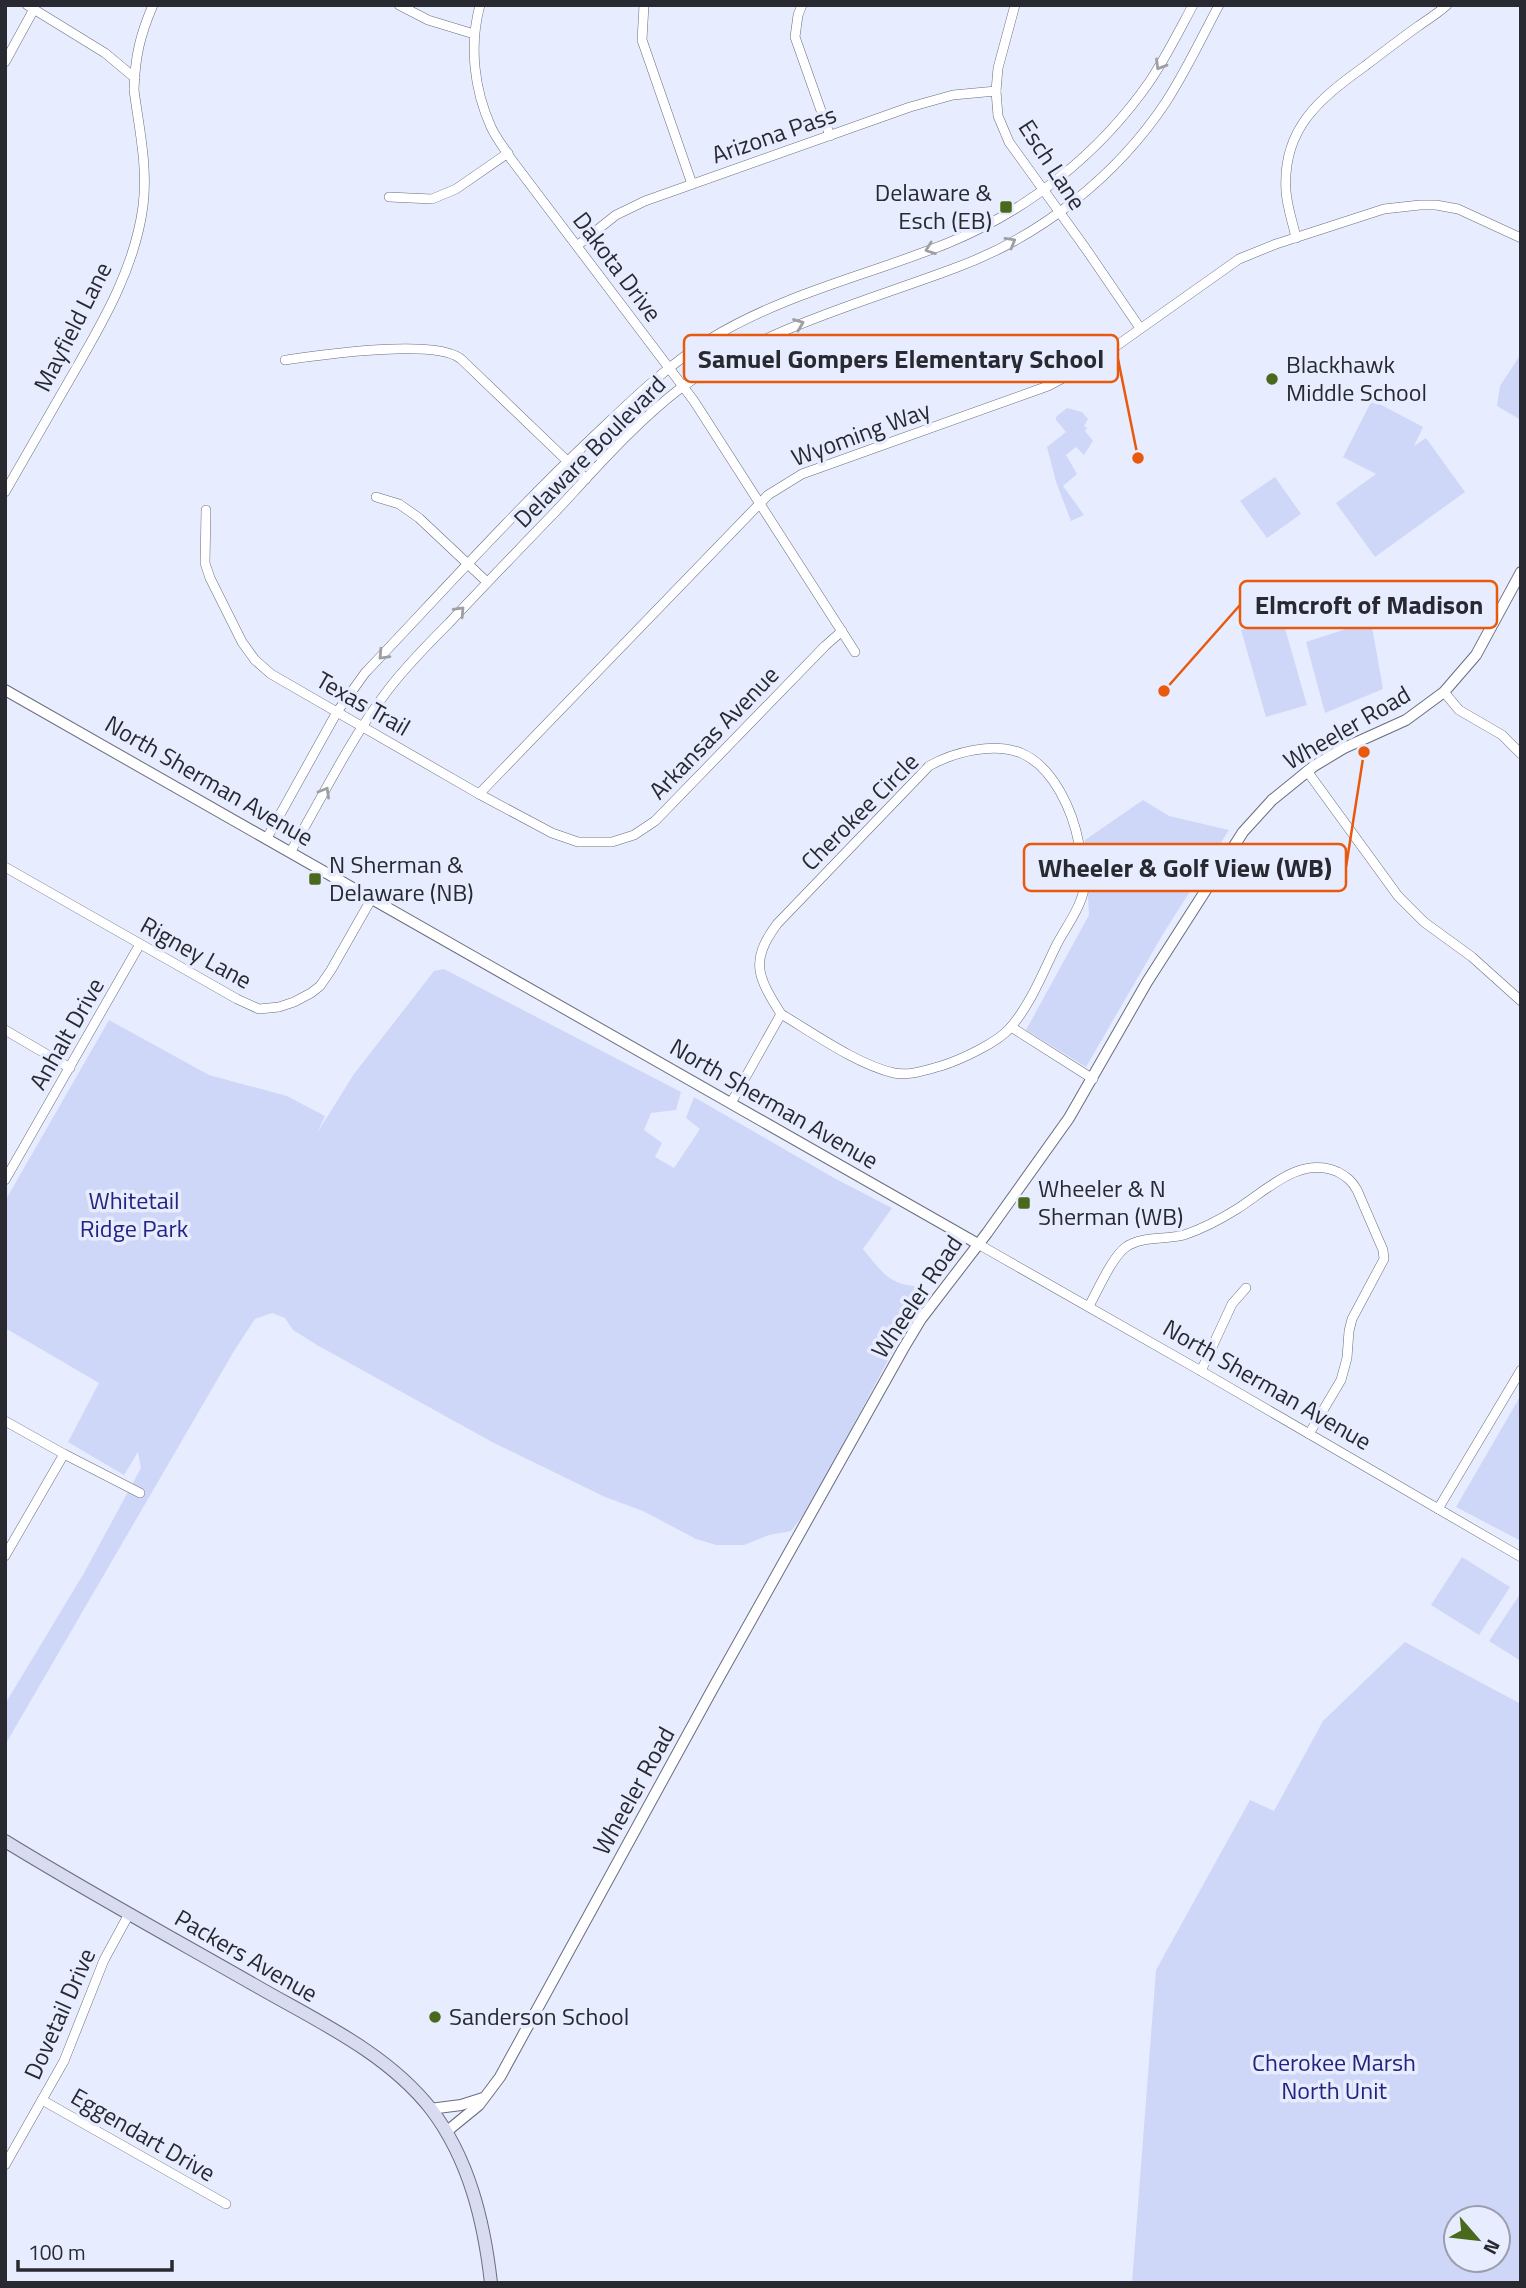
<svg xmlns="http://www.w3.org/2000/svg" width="1526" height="2288" font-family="'Titillium Web',sans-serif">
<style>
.green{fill:#cfd7f9;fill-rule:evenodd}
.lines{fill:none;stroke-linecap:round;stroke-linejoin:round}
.minor-casing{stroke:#696d7e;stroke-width:10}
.tertiary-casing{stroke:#696d7e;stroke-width:12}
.secondary-casing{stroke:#696d7e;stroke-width:14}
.minor{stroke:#fff;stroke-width:9}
.tertiary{stroke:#fff;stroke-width:10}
.secondary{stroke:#d9dcf0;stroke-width:12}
.oneway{stroke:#9e9fa2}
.poi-dot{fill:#4b691d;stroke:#e7ecff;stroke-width:2.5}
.labels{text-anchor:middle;stroke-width:7;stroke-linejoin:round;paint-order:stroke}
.street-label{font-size:24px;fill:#282931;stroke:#e7ecff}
.poi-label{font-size:24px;fill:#282931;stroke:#e7ecff;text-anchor:start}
.park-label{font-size:24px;fill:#252382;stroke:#e7ecff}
.leader{fill:none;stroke:#e8590c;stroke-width:2.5}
.callout-dot{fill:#e8590c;stroke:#e7ecff;stroke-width:2.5}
.callout{fill:#e7ecff;stroke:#e8590c;stroke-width:2.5}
.callout-label{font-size:26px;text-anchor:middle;font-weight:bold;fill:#282931}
</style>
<rect width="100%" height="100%" fill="#e7ecff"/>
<g class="green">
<path d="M1519,357L1521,358V420L1497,406L1500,386Z"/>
<path d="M1372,400L1423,427L1414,446L1426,438L1465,492L1375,557L1336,503L1376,474L1343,457Z"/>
<path d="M1067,408L1082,412L1088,419L1084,426L1087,428L1085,431L1093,441L1084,455L1076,447L1066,455L1077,474L1063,486L1084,515L1071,521L1056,482L1047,447L1066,432L1056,420V417Z"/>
<path d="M1275,477L1301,514L1267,538L1240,501Z"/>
<path d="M1282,618L1307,705L1266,717L1241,630Z"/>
<path d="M1371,621L1383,689L1325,713L1306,642Z"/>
<path d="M1143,800L1169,816L1229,830L1163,934L1086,1067L1026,1030L1089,915L1085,840Z"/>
<path d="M444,969L681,1092L676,1110L651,1113L644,1130L662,1143L655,1157L674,1168L700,1129L686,1118L694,1097L834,1178L892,1208L863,1249C873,1261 883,1276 897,1282C908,1287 913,1283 925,1291L809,1508L791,1531L769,1535L744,1545H716L696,1539L643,1511L605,1497L492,1442L317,1345L293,1330L285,1318L272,1313L255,1319L234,1351L5,1745V1704L84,1573L141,1468L138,1452L124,1475L68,1442L99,1383L5,1328V1201L109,1020L209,1075L287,1096L325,1116L317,1133L354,1074L434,971Z"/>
<path d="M1521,1395V1541L1456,1507Z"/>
<path d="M1462,1557L1510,1587L1479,1635L1431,1605Z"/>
<path d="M1520,1594H1521V1661L1489,1641Z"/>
<path d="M1405,1642L1521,1704V2283H1132L1156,1970L1250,1800L1274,1811L1323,1721ZM1456,2218H1498V2260H1456Z"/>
</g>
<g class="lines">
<g class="minor-casing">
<g id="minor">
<path d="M27,5L105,53L135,78"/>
<path d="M399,5L428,20L474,34"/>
<path d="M480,5C469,46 474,89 491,127C496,138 505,149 511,159L694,401L855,652"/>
<path d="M644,5L642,40L692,184"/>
<path d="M802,5L798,15L795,37L830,136"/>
<path d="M1015,5L998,68L996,91L998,116L1009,142L1086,249L1140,328"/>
<path d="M5,62L34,9"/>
<path d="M389,197L432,199L456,189L508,153"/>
<path d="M1296,238C1293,223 1287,207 1286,191C1282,129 1319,99 1365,66C1382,53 1399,40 1417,27C1427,20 1437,14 1447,5"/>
<path d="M578,245L616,215L645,201L910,107L953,95L996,91"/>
<path d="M285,360C321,355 435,338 461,359L586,479"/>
<path d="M5,492C28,452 51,412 74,372C104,320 135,267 143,206C148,167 139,128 134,90C135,57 140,35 153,5"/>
<path d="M376,497L399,504L419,518L487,582"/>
<path d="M206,510L205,563L210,578L242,642L255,660L271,674L479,794L552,833L578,842H612L634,835L655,821L825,646L842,631"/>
<path d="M1444,692L1459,710L1502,735L1521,754"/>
<path d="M1307,771L1398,896L1424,922L1472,957L1521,1001"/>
<path d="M479,794L768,495L802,474L1048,386L1095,361L1239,259L1276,244L1384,209L1420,205H1436L1458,209L1521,238"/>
<path d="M267,838L337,712L365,673C440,594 514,512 593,437C630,402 666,366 710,339C783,294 869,275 948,243C1029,210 1100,153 1150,81C1166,57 1179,31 1193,5"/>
<path d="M291,851C322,798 350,739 388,690C406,666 428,644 449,623C485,585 521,547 557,510C596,468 636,422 682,387C764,328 862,303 955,268C1040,237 1116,177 1166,102C1186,71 1202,37 1219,5"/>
<path d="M5,867L237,999L259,1009L279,1007L294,1002L311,993L320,986L331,970L372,898"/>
<path d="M1011,1027L1093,1079"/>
<path d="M5,1030L70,1068"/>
<path d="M731,1103L781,1014C813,1033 858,1065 894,1073C910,1076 926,1070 941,1066C960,1060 997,1043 1010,1028C1031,1004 1043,972 1057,944C1067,925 1084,904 1085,881C1086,870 1081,856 1079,844C1073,812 1054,767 1021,753C993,742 954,752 929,766L777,924C749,962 758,977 781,1014"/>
<path d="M5,1180L140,944"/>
<path d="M978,1244L1201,1371L1521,1557"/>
<path d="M1089,1306C1098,1290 1112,1257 1126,1247C1141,1236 1166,1240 1184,1235C1202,1229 1221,1219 1237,1209C1267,1190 1300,1155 1338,1172C1347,1177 1352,1181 1357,1190L1383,1250L1384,1259L1352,1319L1349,1331L1347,1358L1341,1380L1309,1434"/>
<path d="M1201,1371L1232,1304L1246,1288"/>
<path d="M5,1421L64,1454L140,1493"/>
<path d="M1438,1509L1521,1370"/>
<path d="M5,1556L64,1454"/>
<path d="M42,2100L226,2204"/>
<path d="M5,2165L64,2061L104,1960L129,1914"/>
</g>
</g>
<g class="tertiary-casing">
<g id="tertiary">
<path d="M5,690L978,1244"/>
<path d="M430,2109L461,2105L483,2098"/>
<path d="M446,2132L479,2105L500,2077L712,1690L903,1349L921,1319L987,1233L1069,1118L1147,982L1243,832L1272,800L1314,766L1344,748L1406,720L1444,692L1476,655L1521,572"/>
</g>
</g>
<g class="secondary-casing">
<path id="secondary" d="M5,1841C88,1892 174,1939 258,1987C319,2022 387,2053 431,2109C469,2159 484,2221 491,2283"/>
</g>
<use href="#minor" class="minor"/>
<use href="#tertiary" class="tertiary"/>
<use href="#secondary" class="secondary"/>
</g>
<defs><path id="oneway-chevron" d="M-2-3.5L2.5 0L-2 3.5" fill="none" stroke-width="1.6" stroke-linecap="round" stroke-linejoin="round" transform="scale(1.75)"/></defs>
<g class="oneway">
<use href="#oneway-chevron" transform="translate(1160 65) rotate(121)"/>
<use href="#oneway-chevron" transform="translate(1011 242) rotate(-30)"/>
<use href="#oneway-chevron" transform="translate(930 249) rotate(160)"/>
<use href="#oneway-chevron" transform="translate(799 324) rotate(-21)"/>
<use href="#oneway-chevron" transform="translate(460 611) rotate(-47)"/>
<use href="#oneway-chevron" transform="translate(383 655) rotate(133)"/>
<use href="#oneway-chevron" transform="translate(325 792) rotate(-60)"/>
</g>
<g class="poi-dot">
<rect x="999" y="200" width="14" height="14" rx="3.5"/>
<circle cx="1272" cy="379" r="7"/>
<rect x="308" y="872" width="14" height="14" rx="3.5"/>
<rect x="1017" y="1196" width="14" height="14" rx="3.5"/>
<circle cx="435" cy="2017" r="7"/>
</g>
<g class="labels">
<g class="street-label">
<text transform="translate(774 135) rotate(-19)" y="8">Arizona Pass</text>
<text transform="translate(1052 165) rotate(57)" y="8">Esch Lane</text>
<text transform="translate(617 267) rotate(53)" y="8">Dakota Drive</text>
<text transform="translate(73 327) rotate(-63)" y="8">Mayfield Lane</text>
<text transform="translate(861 434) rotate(-20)" y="8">Wyoming Way</text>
<text transform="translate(590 452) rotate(-45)" y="8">Delaware Boulevard</text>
<text transform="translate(363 704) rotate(30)" y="8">Texas Trail</text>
<text transform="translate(1347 728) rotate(-30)" y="8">Wheeler Road</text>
<text transform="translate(714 733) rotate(-46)" y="8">Arkansas Avenue</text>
<text transform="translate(209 781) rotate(30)" y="8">North Sherman Avenue</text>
<text transform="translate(860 812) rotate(-45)" y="8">Cherokee Circle</text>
<text transform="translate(196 953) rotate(29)" y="8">Rigney Lane</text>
<text transform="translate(67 1034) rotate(-60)" y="8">Anhalt Drive</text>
<text transform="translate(774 1104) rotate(30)" y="8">North Sherman Avenue</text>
<text transform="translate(917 1297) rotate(-56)" y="8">Wheeler Road</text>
<text transform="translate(1267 1385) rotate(30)" y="8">North Sherman Avenue</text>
<text transform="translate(634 1791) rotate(-61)" y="8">Wheeler Road</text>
<text transform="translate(246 1956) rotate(30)" y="8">Packers Avenue</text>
<text transform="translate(60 2014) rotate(-66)" y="8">Dovetail Drive</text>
<text transform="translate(143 2135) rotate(30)" y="8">Eggendart Drive</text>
</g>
<g class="poi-label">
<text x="992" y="201" text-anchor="end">Delaware &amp;<tspan x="992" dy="28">Esch (EB)</tspan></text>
<text x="1286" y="373">Blackhawk<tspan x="1286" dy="28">Middle School</tspan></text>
<text x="329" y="873">N Sherman &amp;<tspan x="329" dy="28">Delaware (NB)</tspan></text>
<text x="1038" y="1197">Wheeler &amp; N<tspan x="1038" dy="28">Sherman (WB)</tspan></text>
<text x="449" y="2025">Sanderson School</text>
</g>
<g class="park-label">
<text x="134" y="1209">Whitetail<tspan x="134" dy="28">Ridge Park</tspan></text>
<text x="1334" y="2071">Cherokee Marsh<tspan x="1334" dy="28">North Unit</tspan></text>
</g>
</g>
<path class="leader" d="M1138 458L1118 359M1164 691L1240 605M1364 752L1346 867"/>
<g class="callout-dot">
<circle cx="1138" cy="458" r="7"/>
<circle cx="1164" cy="691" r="7"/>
<circle cx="1364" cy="752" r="7"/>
</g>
<g class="callout">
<rect x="684" y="335" width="434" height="47" rx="7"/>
<rect x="1240" y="581" width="257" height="47" rx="7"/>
<rect x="1024" y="844" width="322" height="47" rx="7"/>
</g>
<g class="callout-label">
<text x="901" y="368">Samuel Gompers Elementary School</text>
<text x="1369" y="614">Elmcroft of Madison</text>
<text x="1185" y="877">Wheeler &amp; Golf View (WB)</text>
</g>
<rect width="1526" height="2288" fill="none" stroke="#282931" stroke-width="14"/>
<g transform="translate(1477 2239) rotate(118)"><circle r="33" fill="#e7ecff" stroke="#9b9ead" stroke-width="2"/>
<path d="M0-5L12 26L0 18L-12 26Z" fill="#4b691d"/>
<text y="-10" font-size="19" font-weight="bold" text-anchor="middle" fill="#282931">N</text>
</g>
<path d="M18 2260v10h154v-10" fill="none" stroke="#282931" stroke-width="3.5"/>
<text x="28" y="2260" font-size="21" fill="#282931" stroke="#e7ecff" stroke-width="5" paint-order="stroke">100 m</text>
</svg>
